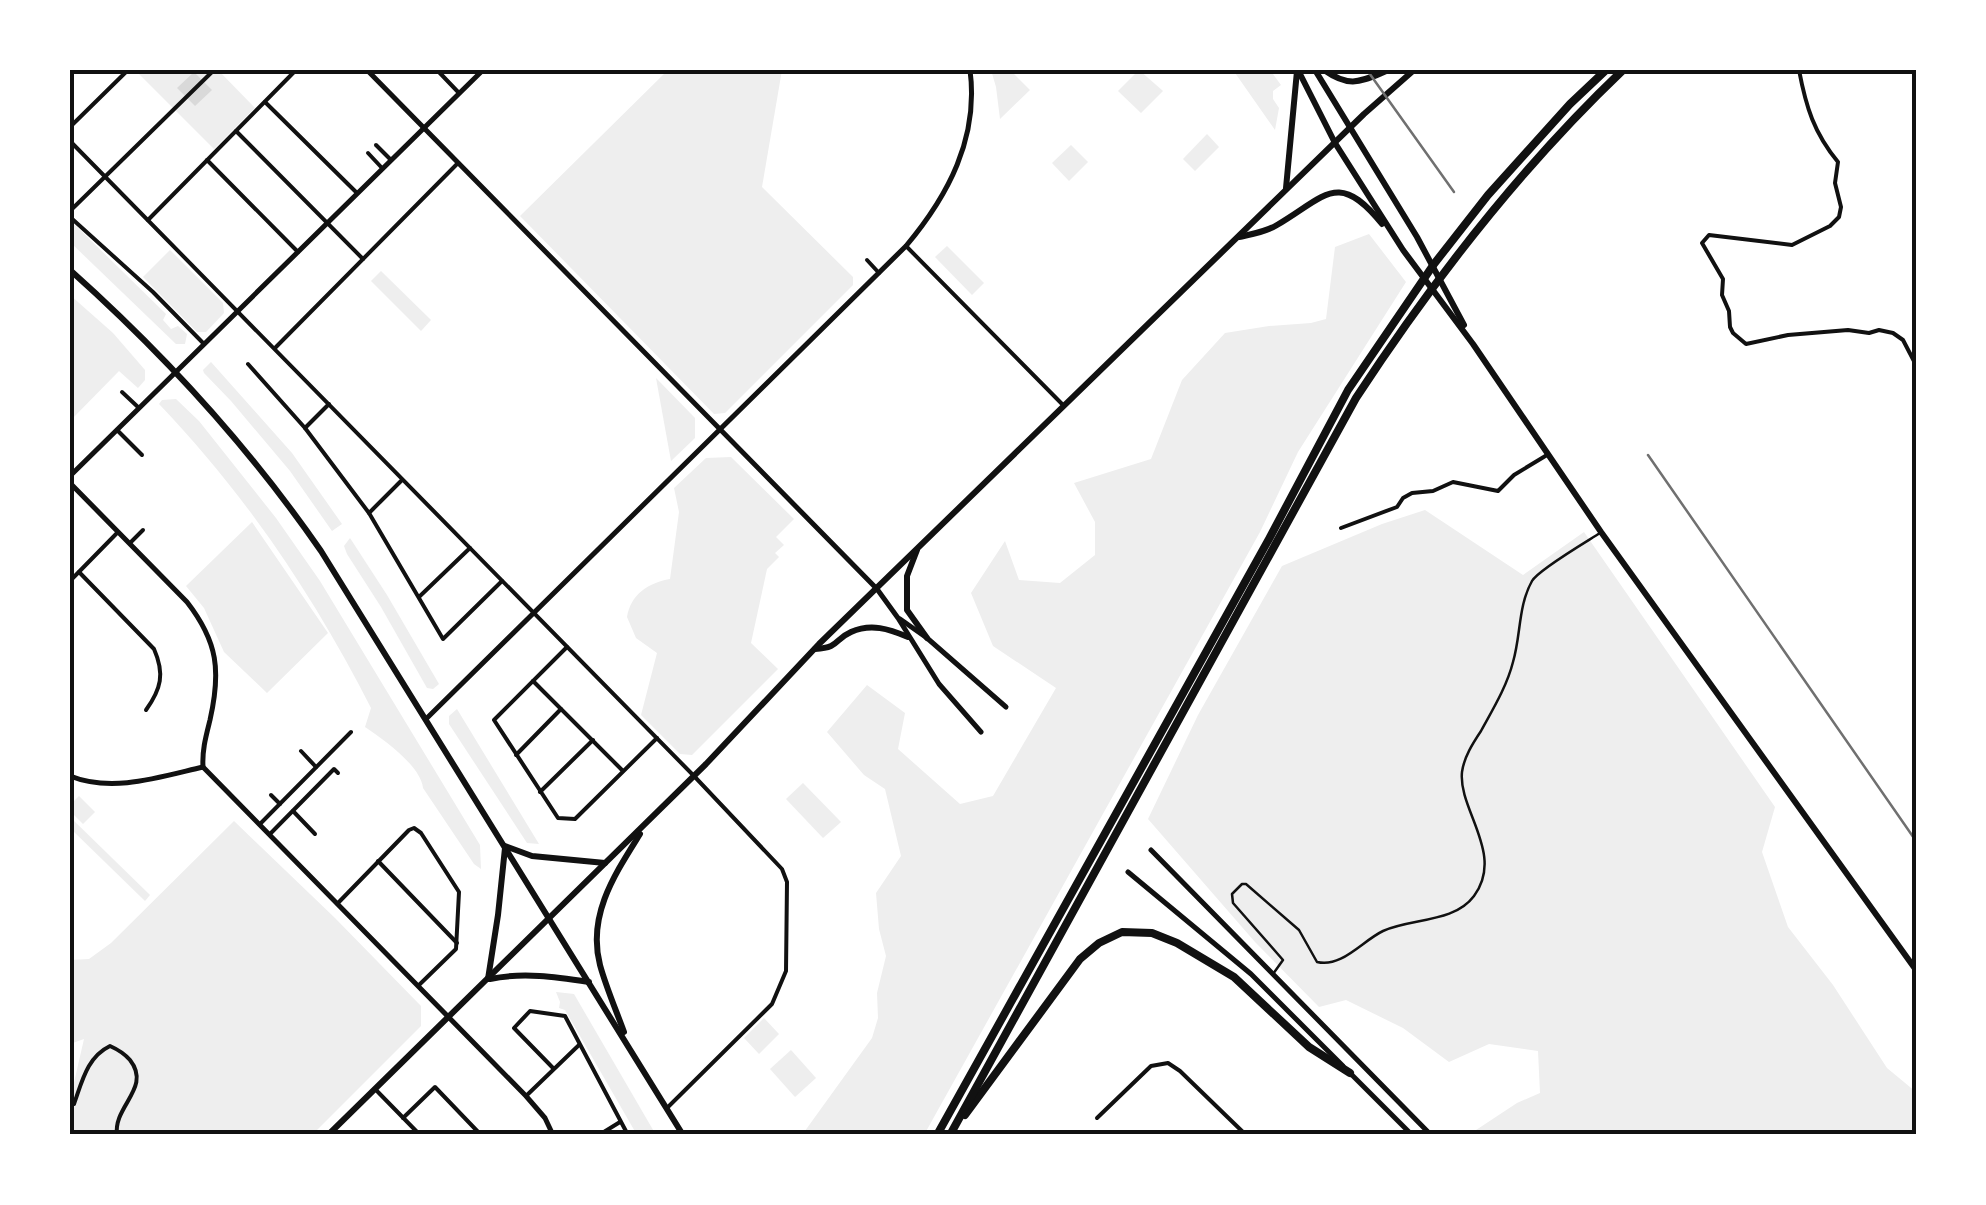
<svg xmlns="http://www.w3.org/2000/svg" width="1986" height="1205" font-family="'PT Sans Narrow',sans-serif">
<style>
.green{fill:#eee}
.water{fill:#d9d9d9}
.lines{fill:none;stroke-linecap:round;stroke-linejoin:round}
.service{stroke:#111;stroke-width:2.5}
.pedestrian{stroke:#111;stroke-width:4}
.minor{stroke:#111;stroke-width:4}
.tertiary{stroke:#111;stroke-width:5}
.secondary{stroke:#111;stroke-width:6}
.trunk{stroke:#111;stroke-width:8}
.rail{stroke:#707070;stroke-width:2.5}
.neatline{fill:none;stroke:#111;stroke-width:4}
</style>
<rect width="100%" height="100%" fill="#fff"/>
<g class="green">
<path d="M141,70H218L255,108L214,149L138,73Z"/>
<path d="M668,70H782L762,187L853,277V285L725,413L714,414L520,216Z"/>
<path d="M991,70H1010L1030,90L1000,119L996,87Z"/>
<path d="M1139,70L1163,91L1141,113L1118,91Z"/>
<path d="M1233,70H1270L1281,85L1273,91V99L1279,108L1275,130Z"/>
<path d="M1207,134L1219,147L1195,171L1183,159Z"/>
<path d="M1071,145L1088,162L1069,181L1052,163Z"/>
<path d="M74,224L166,314L163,320L171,329L178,326L187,334L185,344H176L70,242V227Z"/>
<path d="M1369,234L1406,282L1298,452L1260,532L924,1135H802L872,1038L878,1018L877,993L886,956L879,929L876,893L901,856L885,789L864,775L827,732L867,685L905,713L898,749L960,804L993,796L1056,688L993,646L971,593L1005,541L1019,580L1060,583L1095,555V522L1074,483L1151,459L1182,380L1225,333L1269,326L1311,323L1326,319L1335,247Z"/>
<path d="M947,246L984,283L972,295L935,257Z"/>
<path d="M170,250L223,303L224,313L206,332H197L143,277Z"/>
<path d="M381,271L431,320L421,331L371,281Z"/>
<path d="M70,295L113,333L145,370V380L138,388L119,371L70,421Z"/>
<path d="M211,362L292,453L342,524L332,531L290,471L231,401L204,373L203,370Z"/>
<path d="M656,378L695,418V438L671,461Z"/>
<path d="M176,399L199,421L276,518L320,581L480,845L481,869L474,864L423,788C421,766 383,739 365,727L371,708C314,596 246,495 159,404L162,400Z"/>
<path d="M731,457L794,519L776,537L784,545L775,553L779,557L767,569L751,643L778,669L692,755L680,754L641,715L657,653L636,638L627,617C631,594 648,583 670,579L679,512L674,488L706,458Z"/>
<path d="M1425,510L1523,575L1584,532L1775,807L1762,852L1788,927L1833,985L1887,1068L1916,1092V1135H1475L1473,1132L1517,1103L1540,1093L1538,1051L1489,1044L1449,1062L1403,1028L1346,1000L1319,1007L1255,942L1148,819L1198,715L1282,566L1382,524Z"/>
<path d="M252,522L328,633L267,693L224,652L204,608L186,586Z"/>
<path d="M350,538L387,595L439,684L433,689L427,688L381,607L347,554L344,546Z"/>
<path d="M457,709L539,844L527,843L449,724V716Z"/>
<path d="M803,783L841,822L823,838L786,799Z"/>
<path d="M79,796L95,812L83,824L70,811V805Z"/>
<path d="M70,817L150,895L145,901L70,828Z"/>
<path d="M234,821L335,918L421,1006V1026L312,1135H70V1100L84,1039L70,1044V960L89,959L111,943Z"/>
<path d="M556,992L574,994L656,1135H637L565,1010L559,1008L560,1002Z"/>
<path d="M764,1018L779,1034L759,1054L744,1038Z"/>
<path d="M791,1050L816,1078L795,1097L770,1069Z"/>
</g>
<path class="water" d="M194,72L212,90L195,106L177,88Z"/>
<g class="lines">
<path class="service" d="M1273,974L1283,960L1233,903L1232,894L1242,884H1246L1299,930L1317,962C1342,968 1362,941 1383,931C1412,918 1454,923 1474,896C1505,854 1458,810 1462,772C1464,757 1473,743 1481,731C1493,709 1507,686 1513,662C1521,635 1518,606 1532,581C1538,570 1586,542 1600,533"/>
<path class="pedestrian" d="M70,211L214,70"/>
<g class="minor">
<path d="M437,70L459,93"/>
<path d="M1799,70C1806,107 1814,133 1838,162L1835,183L1841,207L1839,217L1830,226L1792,245L1709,235L1702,243L1723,279L1722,295L1729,311L1730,327L1733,333L1746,344L1788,335L1848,330L1869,333L1879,330L1893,333L1903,340L1916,365"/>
<path d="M265,102L357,193"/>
<path d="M70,127L128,70"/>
<path d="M236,131L363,259"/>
<path d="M70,141L694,776L782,869L787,882L786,971L772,1004L667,1108"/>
<path d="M376,145L391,160"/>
<path d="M368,153L382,168"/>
<path d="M207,160L298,252"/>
<path d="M70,217L153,292L204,344"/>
<path d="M148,220L296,70"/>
<path d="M906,246L1064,406"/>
<path d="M867,260L879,273"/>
<path d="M275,348L458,163"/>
<path d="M248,364L305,428L369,513L443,639L502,581"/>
<path d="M122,392L139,408"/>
<path d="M305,428L329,404"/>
<path d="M117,430L142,455"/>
<path d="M70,444L72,443"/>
<path d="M369,513L401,481"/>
<path d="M1341,528L1397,507L1403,498L1412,493L1433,491L1453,482L1498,491L1514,475L1547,455"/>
<path d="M130,543L143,530"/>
<path d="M79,572L154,649C165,674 161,689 146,710"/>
<path d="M70,581L118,532"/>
<path d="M420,596L470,548"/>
<path d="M567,647L494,720L558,818L575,819L657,738"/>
<path d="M533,681L622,770"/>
<path d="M301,751L316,767"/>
<path d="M516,755L561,709"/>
<path d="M540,792L593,740"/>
<path d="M271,795L280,804"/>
<path d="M293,811L315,834"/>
<path d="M260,824L351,732"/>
<path d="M270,834L334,769L338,773"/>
<path d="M378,861L457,943"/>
<path d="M338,903L409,830L414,828L421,833L459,892L456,949L419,985"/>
<path d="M553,1068L514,1028L530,1011L565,1016L628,1135"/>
<path d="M376,1090L420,1135"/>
<path d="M526,1096L579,1045"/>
<path d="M74,1104C82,1082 87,1057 110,1046C119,1050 124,1053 130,1060C152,1088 113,1106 117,1135"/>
<path d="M403,1118L435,1087L481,1135"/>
<path d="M1097,1118L1151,1066L1168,1063L1180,1071L1246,1135"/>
<path d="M599,1135L620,1122"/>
</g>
<g class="tertiary">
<path d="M367,70L877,589L898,618L939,684L981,732"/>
<path d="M70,476L483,70"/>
<path d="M70,483L187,602C218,642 221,671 210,720C206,736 202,750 203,767"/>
<path d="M900,619L927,638L1006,707"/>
<path d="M426,719L906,246C948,196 979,138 970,70"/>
<path d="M70,776C112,793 160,777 203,767L526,1096L545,1118L553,1135"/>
<path d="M1151,850L1431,1135"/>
<path d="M1128,872L1251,974L1343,1066"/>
<path d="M1350,1073L1412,1135"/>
</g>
<g class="secondary">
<path d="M1298,70L1335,143L1403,250L1473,344L1601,532L1916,970"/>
<path d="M1315,70L1417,237L1464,325"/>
<path d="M1324,70C1351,89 1361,81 1389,70"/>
<path d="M1286,188L1297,71"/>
<path d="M1239,237C1252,234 1266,232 1277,225C1325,197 1338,169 1382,224"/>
<path d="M70,270C164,354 249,447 321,551L683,1135"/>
<path d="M917,550L907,576V610L927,638"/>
<path d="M815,649C841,647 833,640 851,632C871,623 889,629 908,637"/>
<path d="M505,846L532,856L605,863"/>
<path d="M488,979L498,915L505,848"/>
<path d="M490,979C523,972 556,977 589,982"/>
<path d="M624,1032C616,1010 606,987 600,965C587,915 615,874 640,834"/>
<path d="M328,1135L706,764L819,644L1364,114L1414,70"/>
</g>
<g class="trunk">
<path d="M965,1115L1080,959L1099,943L1122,932L1152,933L1177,943L1234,977L1309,1047L1350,1073"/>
<path d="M937,1135L1269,539L1348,390L1434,264L1488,195L1570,104L1606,70"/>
<path d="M950,1135L1356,398C1434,279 1520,168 1623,70"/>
</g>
<g class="rail">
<path d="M1367,70L1454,192"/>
<path d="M1648,455L1916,841"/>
</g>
</g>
<rect width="1986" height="1205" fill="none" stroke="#ffffff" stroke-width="145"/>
<rect x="72" y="72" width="1842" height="1060" class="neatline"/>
</svg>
